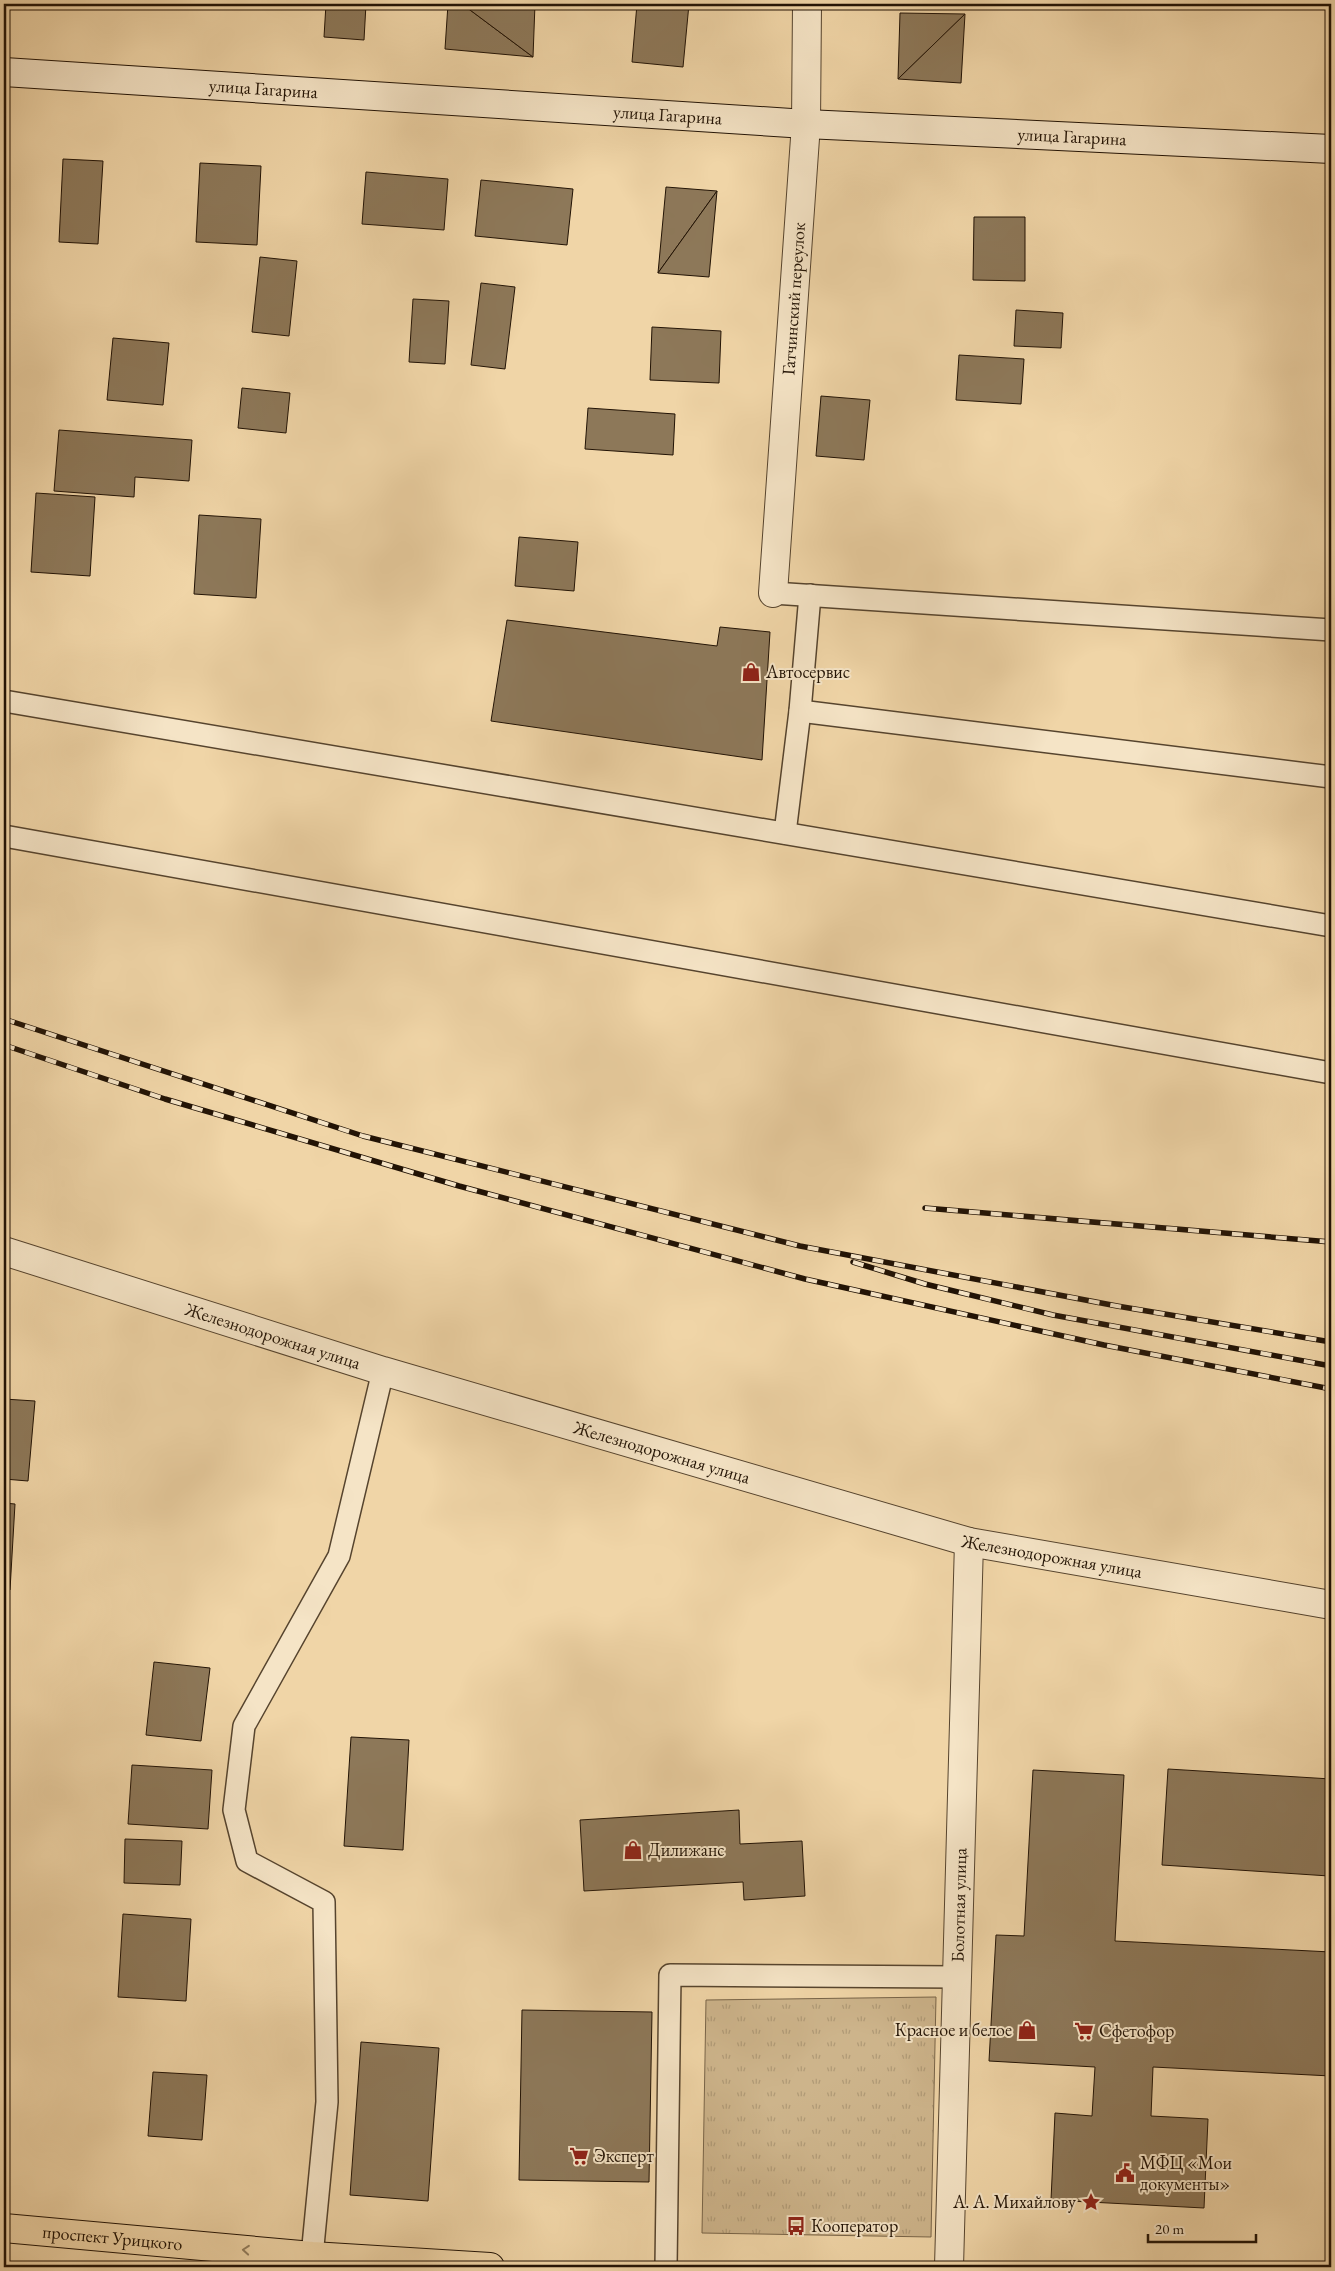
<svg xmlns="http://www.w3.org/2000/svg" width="1335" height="2271" font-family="'EB Garamond',serif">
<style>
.park{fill:url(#park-tufts);stroke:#786448}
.building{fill:#8d7859;stroke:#221305}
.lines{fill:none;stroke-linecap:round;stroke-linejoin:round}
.lane-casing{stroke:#56442e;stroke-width:24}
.street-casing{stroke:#56442e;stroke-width:30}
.secondary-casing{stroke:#221305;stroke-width:30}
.primary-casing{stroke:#221305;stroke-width:30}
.lane{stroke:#f5e4c6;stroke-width:21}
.street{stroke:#f5e4c6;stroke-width:28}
.secondary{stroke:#f5e4c6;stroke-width:28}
.primary{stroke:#f0d5a7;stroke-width:28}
.rail-casing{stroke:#221305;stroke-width:5.5}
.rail{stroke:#f5e4c6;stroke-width:4;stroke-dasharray:11;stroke-linecap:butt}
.oneway{stroke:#937e5e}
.labels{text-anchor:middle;stroke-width:4;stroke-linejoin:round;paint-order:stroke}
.street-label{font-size:18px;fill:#221305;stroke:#f5e4c6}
.poi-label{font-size:18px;fill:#221305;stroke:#f5e4c6;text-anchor:start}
</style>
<defs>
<pattern id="park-tufts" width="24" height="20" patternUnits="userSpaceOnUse" patternTransform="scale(1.25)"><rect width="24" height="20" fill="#cdb48b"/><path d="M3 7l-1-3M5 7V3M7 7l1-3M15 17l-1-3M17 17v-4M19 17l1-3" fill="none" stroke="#b09a76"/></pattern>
</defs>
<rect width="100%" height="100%" fill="#f0d5a7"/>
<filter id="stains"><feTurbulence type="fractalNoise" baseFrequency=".004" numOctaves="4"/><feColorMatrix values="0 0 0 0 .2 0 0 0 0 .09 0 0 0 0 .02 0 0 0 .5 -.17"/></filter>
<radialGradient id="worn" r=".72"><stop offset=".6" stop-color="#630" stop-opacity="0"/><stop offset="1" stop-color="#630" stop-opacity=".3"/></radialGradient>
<path class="park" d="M936,1997L931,2237L702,2233L706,2000Z"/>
<g class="building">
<path d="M326,4H366L364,40L324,37Z"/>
<path d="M448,4H462L533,57L445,49Z"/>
<path d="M462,4H535L533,57Z"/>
<path d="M637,4H689L683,67L632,62Z"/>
<path d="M900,13L965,14L898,79Z"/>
<path d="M965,14L961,83L898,79Z"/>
<path d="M63,159L103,161L98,244L59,242Z"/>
<path d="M200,163L261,166L257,245L196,242Z"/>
<path d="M366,172L448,179L444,230L362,224Z"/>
<path d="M481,180L573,189L567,245L475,236Z"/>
<path d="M666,187L717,191L658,273Z"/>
<path d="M717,191L709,277L658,273Z"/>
<path d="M974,217H1025V281L973,280Z"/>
<path d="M260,257L297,261L289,336L252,332Z"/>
<path d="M481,283L515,287L505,369L471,365Z"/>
<path d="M413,299L449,301L445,364L409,362Z"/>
<path d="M1016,310L1063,313L1061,348L1014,346Z"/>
<path d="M652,327L721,331L719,383L650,380Z"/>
<path d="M113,338L169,343L163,405L107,400Z"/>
<path d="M959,355L1024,359L1021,404L956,400Z"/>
<path d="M242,388L290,393L286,433L238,428Z"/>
<path d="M821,396L870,400L864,460L816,456Z"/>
<path d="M588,408L675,414L673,455L585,449Z"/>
<path d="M59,430L192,440L189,481L135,477L134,497L54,491Z"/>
<path d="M36,493L95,497L90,576L31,572Z"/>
<path d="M199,515L261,519L256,598L194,594Z"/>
<path d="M519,537L578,542L574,591L515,586Z"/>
<path d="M507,620L717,646L720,627L770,632L762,760L491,721Z"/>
<path d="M4,1399L35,1401L28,1481L4,1479Z"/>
<path d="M4,1503L15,1504L10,1590H4Z"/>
<path d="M154,1662L210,1668L201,1741L146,1735Z"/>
<path d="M351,1737L409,1740L403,1850L344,1846Z"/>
<path d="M132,1765L212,1770L208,1829L128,1824Z"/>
<path d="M1168,1769L1331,1779L1329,1876L1162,1865Z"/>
<path d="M1033,1770L1124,1775L1115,1941L1331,1952V2076L1153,2067L1151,2116L1208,2119L1204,2208L1051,2200L1055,2113L1092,2116L1095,2067L989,2061L996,1935L1024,1936Z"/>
<path d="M739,1810L740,1844L802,1841L805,1896L744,1900L743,1882L584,1891L580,1820Z"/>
<path d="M125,1839L182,1841L180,1885L124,1883Z"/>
<path d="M123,1914L191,1919L186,2001L118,1997Z"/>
<path d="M522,2010L652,2012L649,2182L519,2180Z"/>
<path d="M361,2042L439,2048L428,2201L350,2195Z"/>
<path d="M153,2072L207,2075L202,2140L148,2136Z"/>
</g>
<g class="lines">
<g class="lane-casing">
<g id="lane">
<path d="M773,593L1331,630"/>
<path d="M4,701L1331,926"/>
<path d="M800,711L1331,777"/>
<path d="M785,833L800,711L810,595"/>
<path d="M4,836L1331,1073"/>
<path d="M312,2256L327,2102L324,1902L247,1861L234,1810L244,1726L339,1556L383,1371"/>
<path d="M666,2267L670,1975L957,1977"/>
</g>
</g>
<g class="street-casing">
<g id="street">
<path id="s1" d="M773,593L806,124L807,4"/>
<path id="s2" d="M4,1251L383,1371L969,1542L1331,1605"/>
<path id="s3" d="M949,2267L969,1542"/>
</g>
</g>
<g class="secondary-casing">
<g id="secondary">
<path id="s4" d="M4,72L806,124L1331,149"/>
</g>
</g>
<g class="primary-casing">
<g id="primary">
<path id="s5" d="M4,2228L312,2256L490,2267"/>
</g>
</g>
<use href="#lane" class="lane"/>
<use href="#street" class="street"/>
<use href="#secondary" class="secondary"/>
<use href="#primary" class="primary"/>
<g class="rail-casing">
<g id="rail">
<path d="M4,1019L363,1136L800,1246L1117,1306L1331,1342"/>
<path d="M4,1045L165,1099L459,1186L805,1279L1104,1345L1331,1389"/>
<path d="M925,1208L1331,1242"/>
<path d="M853,1262L925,1284L1053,1315L1331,1366"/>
</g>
</g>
<use href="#rail" class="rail"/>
</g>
<defs><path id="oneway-chevron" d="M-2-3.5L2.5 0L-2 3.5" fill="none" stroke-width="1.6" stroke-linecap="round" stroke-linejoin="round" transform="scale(1.25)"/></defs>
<use class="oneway" href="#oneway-chevron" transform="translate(246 2250) rotate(-175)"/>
<defs>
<g id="shop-bare" transform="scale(1.5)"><path d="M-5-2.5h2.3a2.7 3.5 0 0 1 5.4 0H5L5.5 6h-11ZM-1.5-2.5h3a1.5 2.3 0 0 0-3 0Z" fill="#8f2418" stroke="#f5e4c6" stroke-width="2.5" paint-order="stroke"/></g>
<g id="supermarket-bare" transform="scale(1.5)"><path d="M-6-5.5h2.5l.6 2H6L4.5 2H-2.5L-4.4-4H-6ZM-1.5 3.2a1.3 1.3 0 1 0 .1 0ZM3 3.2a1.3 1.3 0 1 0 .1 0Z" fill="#8f2418" stroke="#f5e4c6" stroke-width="2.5" paint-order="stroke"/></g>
<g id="civic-bare" transform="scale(1.5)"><path d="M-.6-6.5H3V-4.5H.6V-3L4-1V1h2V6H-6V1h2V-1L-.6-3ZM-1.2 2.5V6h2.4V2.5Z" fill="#8f2418" stroke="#f5e4c6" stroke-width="2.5" paint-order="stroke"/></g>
<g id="sight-bare" transform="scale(1.5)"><path d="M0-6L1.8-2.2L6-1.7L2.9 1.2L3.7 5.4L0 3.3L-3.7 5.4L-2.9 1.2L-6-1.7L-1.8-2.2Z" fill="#8f2418" stroke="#f5e4c6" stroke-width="2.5" paint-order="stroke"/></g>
<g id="bus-bare" transform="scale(1.5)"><path d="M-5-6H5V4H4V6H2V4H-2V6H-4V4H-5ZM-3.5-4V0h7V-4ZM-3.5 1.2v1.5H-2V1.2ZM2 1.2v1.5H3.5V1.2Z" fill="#8f2418" stroke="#f5e4c6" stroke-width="2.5" paint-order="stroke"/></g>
</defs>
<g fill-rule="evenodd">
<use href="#shop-bare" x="751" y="672"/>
<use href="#shop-bare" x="633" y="1850"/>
<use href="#shop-bare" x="1027" y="2030"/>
<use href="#supermarket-bare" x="1084" y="2031"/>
<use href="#supermarket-bare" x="579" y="2156"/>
<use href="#civic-bare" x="1125" y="2173"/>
<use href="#sight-bare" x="1091" y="2202"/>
<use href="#bus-bare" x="796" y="2226"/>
</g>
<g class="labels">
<g class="street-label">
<text dy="6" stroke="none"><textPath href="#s4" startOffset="260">улица Гагарина</textPath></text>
<text dy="6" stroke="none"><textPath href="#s4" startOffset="665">улица Гагарина</textPath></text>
<text dy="6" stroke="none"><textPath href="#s4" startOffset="1070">улица Гагарина</textPath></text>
<text dy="6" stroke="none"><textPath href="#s1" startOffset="295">Гатчинский переулок</textPath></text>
<text dy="6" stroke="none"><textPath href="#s2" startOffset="282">Железнодорожная улица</textPath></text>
<text dy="6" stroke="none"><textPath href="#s2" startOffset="688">Железнодорожная улица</textPath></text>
<text dy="6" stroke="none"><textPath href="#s2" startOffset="1092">Железнодорожная улица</textPath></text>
<text dy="6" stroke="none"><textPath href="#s3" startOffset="362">Болотная улица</textPath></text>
<text dy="6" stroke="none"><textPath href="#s5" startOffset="109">проспект Урицкого</textPath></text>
</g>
<g class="poi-label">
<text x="766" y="678">Автосервис</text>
<text x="648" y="1856">Дилижанс</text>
<text x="1012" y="2036" text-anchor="end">Красное и белое</text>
<text x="1099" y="2037">Сфетофор</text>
<text x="594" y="2162">Эксперт</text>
<text x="1140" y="2169">МФЦ «Мои<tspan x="1140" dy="21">документы»</tspan></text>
<text x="1076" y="2208" text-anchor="end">А. А. Михайлову</text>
<text x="811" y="2232">Кооператор</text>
</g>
</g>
<rect width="1335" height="2271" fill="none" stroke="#f0d5a7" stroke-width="20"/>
<rect x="5" y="5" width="1325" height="2261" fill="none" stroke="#221305" stroke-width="2.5"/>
<rect x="10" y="10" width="1315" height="2251" fill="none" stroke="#221305"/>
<path d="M1148 2234v8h108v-8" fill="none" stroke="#221305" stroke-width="2.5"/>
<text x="1155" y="2234" font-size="15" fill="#221305" stroke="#f5e4c6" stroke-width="4" paint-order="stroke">20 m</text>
<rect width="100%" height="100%" filter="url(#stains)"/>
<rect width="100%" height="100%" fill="url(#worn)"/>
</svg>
